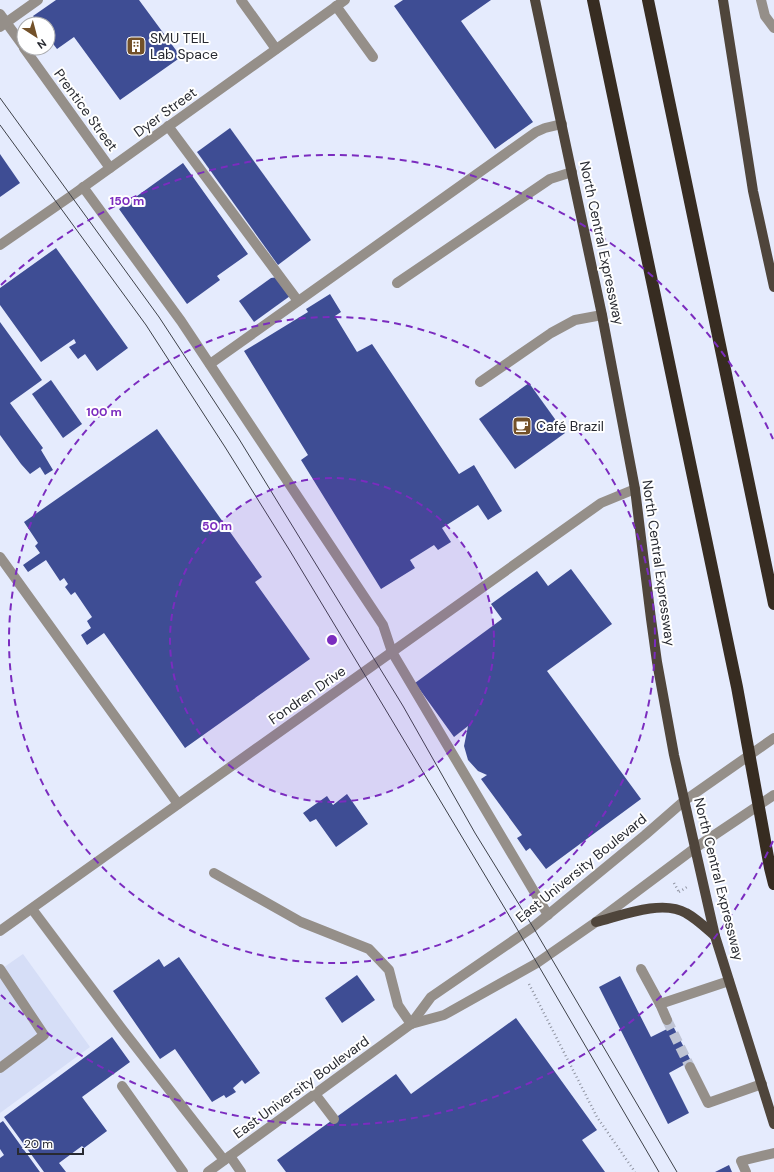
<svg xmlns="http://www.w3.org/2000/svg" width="774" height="1172" font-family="'DM Sans',sans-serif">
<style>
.built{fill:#d6def7}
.building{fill:#3e4d94}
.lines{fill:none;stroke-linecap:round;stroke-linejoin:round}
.minor-tunnel{stroke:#bfc4d4;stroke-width:10;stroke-dasharray:10 5;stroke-linecap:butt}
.path{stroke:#8f93a0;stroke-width:2.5;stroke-dasharray:1 3;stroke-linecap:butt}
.minor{stroke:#958f89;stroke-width:10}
.major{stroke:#4f453b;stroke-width:10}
.highway{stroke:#372c21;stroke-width:12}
.tram{stroke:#3e4149;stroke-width:1}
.ring{fill:none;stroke:#7b2cbf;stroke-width:2;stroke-dasharray:7 5}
.labels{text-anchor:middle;stroke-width:4;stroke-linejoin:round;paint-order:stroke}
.poi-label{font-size:14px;fill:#282a31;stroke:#fff;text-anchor:start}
.street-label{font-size:14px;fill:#282a31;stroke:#fff}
.centre{fill:#7b2cbf;stroke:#fff;stroke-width:2}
.ring-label{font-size:12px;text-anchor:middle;font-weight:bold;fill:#7b2cbf;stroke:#fff;stroke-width:4;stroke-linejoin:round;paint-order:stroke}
</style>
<rect width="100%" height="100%" fill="#e5ebfd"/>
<path class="built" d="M23,954L90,1047L0,1113V970Z"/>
<g class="building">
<path d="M56,0H139L181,57L120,100L74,37L57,49L48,37V24H39L33,16Z"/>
<path d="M403,0H491L461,21L533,122L495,149L394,6Z"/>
<path d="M230,128L311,240L278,265L197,152Z"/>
<path d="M0,154L20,183L0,197Z"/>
<path d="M183,163L248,254L217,276L220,280L187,304L119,209Z"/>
<path d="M56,248L128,348L97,371L85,354L78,359L69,347L76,343L74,339L41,362L0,305V288Z"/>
<path d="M278,277L290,296L254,322L239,301L271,278Z"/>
<path d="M330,294L341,312L335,316L357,352L372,344L459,474L474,465L502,511L488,520L478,505L442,528L451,542L438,550L434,545L410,560L415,568L381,589L301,460L308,455L244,351L308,312L306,309Z"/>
<path d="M0,322L42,380L10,403L43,448L41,450L53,470L45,475L40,467L30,474L21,464L0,435Z"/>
<path d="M51,380L82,424L63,438L32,394Z"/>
<path d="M529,383L565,433L515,469L479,419Z"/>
<path d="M157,429L262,577L255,582L310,659L185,748L104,633L87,645L81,635L91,628L87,621L92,617L75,592L71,595L65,587L68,584L64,578L60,581L46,560L28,572L23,565L40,553L35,546L38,543L24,522Z"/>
<path d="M571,569L612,624L547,671L641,799L546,869L530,848L526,851L517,838L522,835L481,779L487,775L478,771L468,760L464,746L468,726L454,737L415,683L502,619L491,604L537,571L548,586Z"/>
<path d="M347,794L368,824L336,847L316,819L310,822L303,813L327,796L333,805Z"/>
<path d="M179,957L260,1073L245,1084L242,1080L233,1088L236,1092L226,1098L224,1095L212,1102L175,1049L160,1059L113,991L159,959L164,967Z"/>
<path d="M357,975L375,1000L342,1023L325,998Z"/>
<path d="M620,976L651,1037L673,1026L691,1061L669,1073L689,1113L668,1124L599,987Z"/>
<path d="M516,1018L597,1130L582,1140L605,1172H286L277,1160L396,1074L411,1094Z"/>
<path d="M112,1037L130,1062L82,1097L107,1131L84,1148L82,1146L59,1163L66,1172H44L4,1117Z"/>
<path d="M3,1121L40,1172H0V1158L4,1155L0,1149V1123Z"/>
<path d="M729,1165L732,1172H715Z"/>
</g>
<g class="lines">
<path class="minor-tunnel" d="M667,1020L690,1067"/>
<g class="path">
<path d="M674,883L679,892L678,893"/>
<path d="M679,892L687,887"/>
<path d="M529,984L597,1117L635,1172"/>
</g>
<g class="minor">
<path d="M241,0L276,49"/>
<path d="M761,0L765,16L774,28"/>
<path d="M336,6L373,57"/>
<path d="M0,14L24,47"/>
<path d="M0,27L38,0"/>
<path d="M24,48L110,168"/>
<path d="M168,126L298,301"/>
<path d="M83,187L181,321L383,625L392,652L548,915"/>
<path d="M0,245L71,196L345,0"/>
<path d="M397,283L550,179L572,172"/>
<path d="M210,364L536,132L545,128L562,124"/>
<path d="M480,382L551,333L575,320L602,315"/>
<path d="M0,557L178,804"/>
<path d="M214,873L301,922L369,949L389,970L398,1005L411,1024"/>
<path d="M32,909L122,1029L224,1160"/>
<path d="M0,931L601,503L635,489"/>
<path d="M0,969L44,1035L0,1068"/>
<path d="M641,969L660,1004"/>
<path d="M667,1020L660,1004L729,981"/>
<path d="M411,1024L444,1015L537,963L596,922L695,848L774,795"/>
<path d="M690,1067L708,1103L762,1084"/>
<path d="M122,1086L183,1172"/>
<path d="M315,1094L334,1119"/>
<path d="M230,1156L241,1172"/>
<path d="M208,1172L411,1024L431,997L533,927L645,835L684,801L774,738"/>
<path d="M746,1172L741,1161L774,1153"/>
</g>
<g class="major">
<path d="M535,0L602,315L635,489L651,619L657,662L674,755L715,936L774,1124"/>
<path d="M723,0L753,191L774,287"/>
<path d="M596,922C620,916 662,899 686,913C697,919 706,928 715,936"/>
</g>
<g class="highway">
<path d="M593,0L737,687L770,868L774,884"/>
<path d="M648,0L774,604"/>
</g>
<g class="tram">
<path d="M0,98L159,317L239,439L403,706L475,833L533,927L677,1172"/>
<path d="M0,125L146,325L225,447L290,551L363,672L513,922L659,1172"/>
</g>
</g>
<circle cx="332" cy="640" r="162" fill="#7b2cbf" fill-opacity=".12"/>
<g class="ring">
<circle cx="332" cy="640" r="162"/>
<circle cx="332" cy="640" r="323"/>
<path d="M773 841A485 485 0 0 1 1 995M1 285A485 485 0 0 1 773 439"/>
</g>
<defs>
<g id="building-square" transform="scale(1)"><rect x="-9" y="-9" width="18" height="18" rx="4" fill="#735129" stroke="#fff"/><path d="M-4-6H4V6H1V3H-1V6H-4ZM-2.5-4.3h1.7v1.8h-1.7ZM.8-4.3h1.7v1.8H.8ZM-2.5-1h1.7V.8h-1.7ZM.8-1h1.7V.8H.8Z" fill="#fff"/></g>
<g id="cafe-square" transform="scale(1)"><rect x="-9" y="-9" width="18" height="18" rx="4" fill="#735129" stroke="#fff"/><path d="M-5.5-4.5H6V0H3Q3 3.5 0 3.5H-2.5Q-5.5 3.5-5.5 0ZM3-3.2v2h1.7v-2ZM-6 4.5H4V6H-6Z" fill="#fff"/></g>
</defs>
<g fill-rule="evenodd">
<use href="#building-square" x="136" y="46"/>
<use href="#cafe-square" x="522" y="426"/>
</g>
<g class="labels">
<g class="poi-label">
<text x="150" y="43">SMU TEIL<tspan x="150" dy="16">Lab Space</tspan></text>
<text x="536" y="431">Café Brazil</text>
</g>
<g class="street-label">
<text transform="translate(86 110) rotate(54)" y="5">Prentice Street</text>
<text transform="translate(165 112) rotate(-36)" y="5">Dyer Street</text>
<text transform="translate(602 243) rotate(78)" y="5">North Central Expressway</text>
<text transform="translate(659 563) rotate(82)" y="5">North Central Expressway</text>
<text transform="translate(307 695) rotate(-35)" y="5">Fondren Drive</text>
<text transform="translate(581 868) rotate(-39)" y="5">East University Boulevard</text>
<text transform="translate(719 879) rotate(76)" y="5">North Central Expressway</text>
<text transform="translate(301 1087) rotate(-36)" y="5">East University Boulevard</text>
</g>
</g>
<circle cx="332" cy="640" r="6" class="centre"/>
<g class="ring-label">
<text x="127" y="205">150 m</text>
<text x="104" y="416">100 m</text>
<text x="217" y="530">50 m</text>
</g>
<g transform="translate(36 36) rotate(144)"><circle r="19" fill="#ffffff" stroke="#a9aaad"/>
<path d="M0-3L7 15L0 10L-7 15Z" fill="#735129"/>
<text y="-6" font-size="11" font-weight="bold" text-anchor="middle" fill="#282a31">N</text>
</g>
<path d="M18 1148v6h65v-6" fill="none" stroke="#282a31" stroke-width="2"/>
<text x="24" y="1148" font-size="12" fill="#282a31" stroke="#ffffff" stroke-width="3" paint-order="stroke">20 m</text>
</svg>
